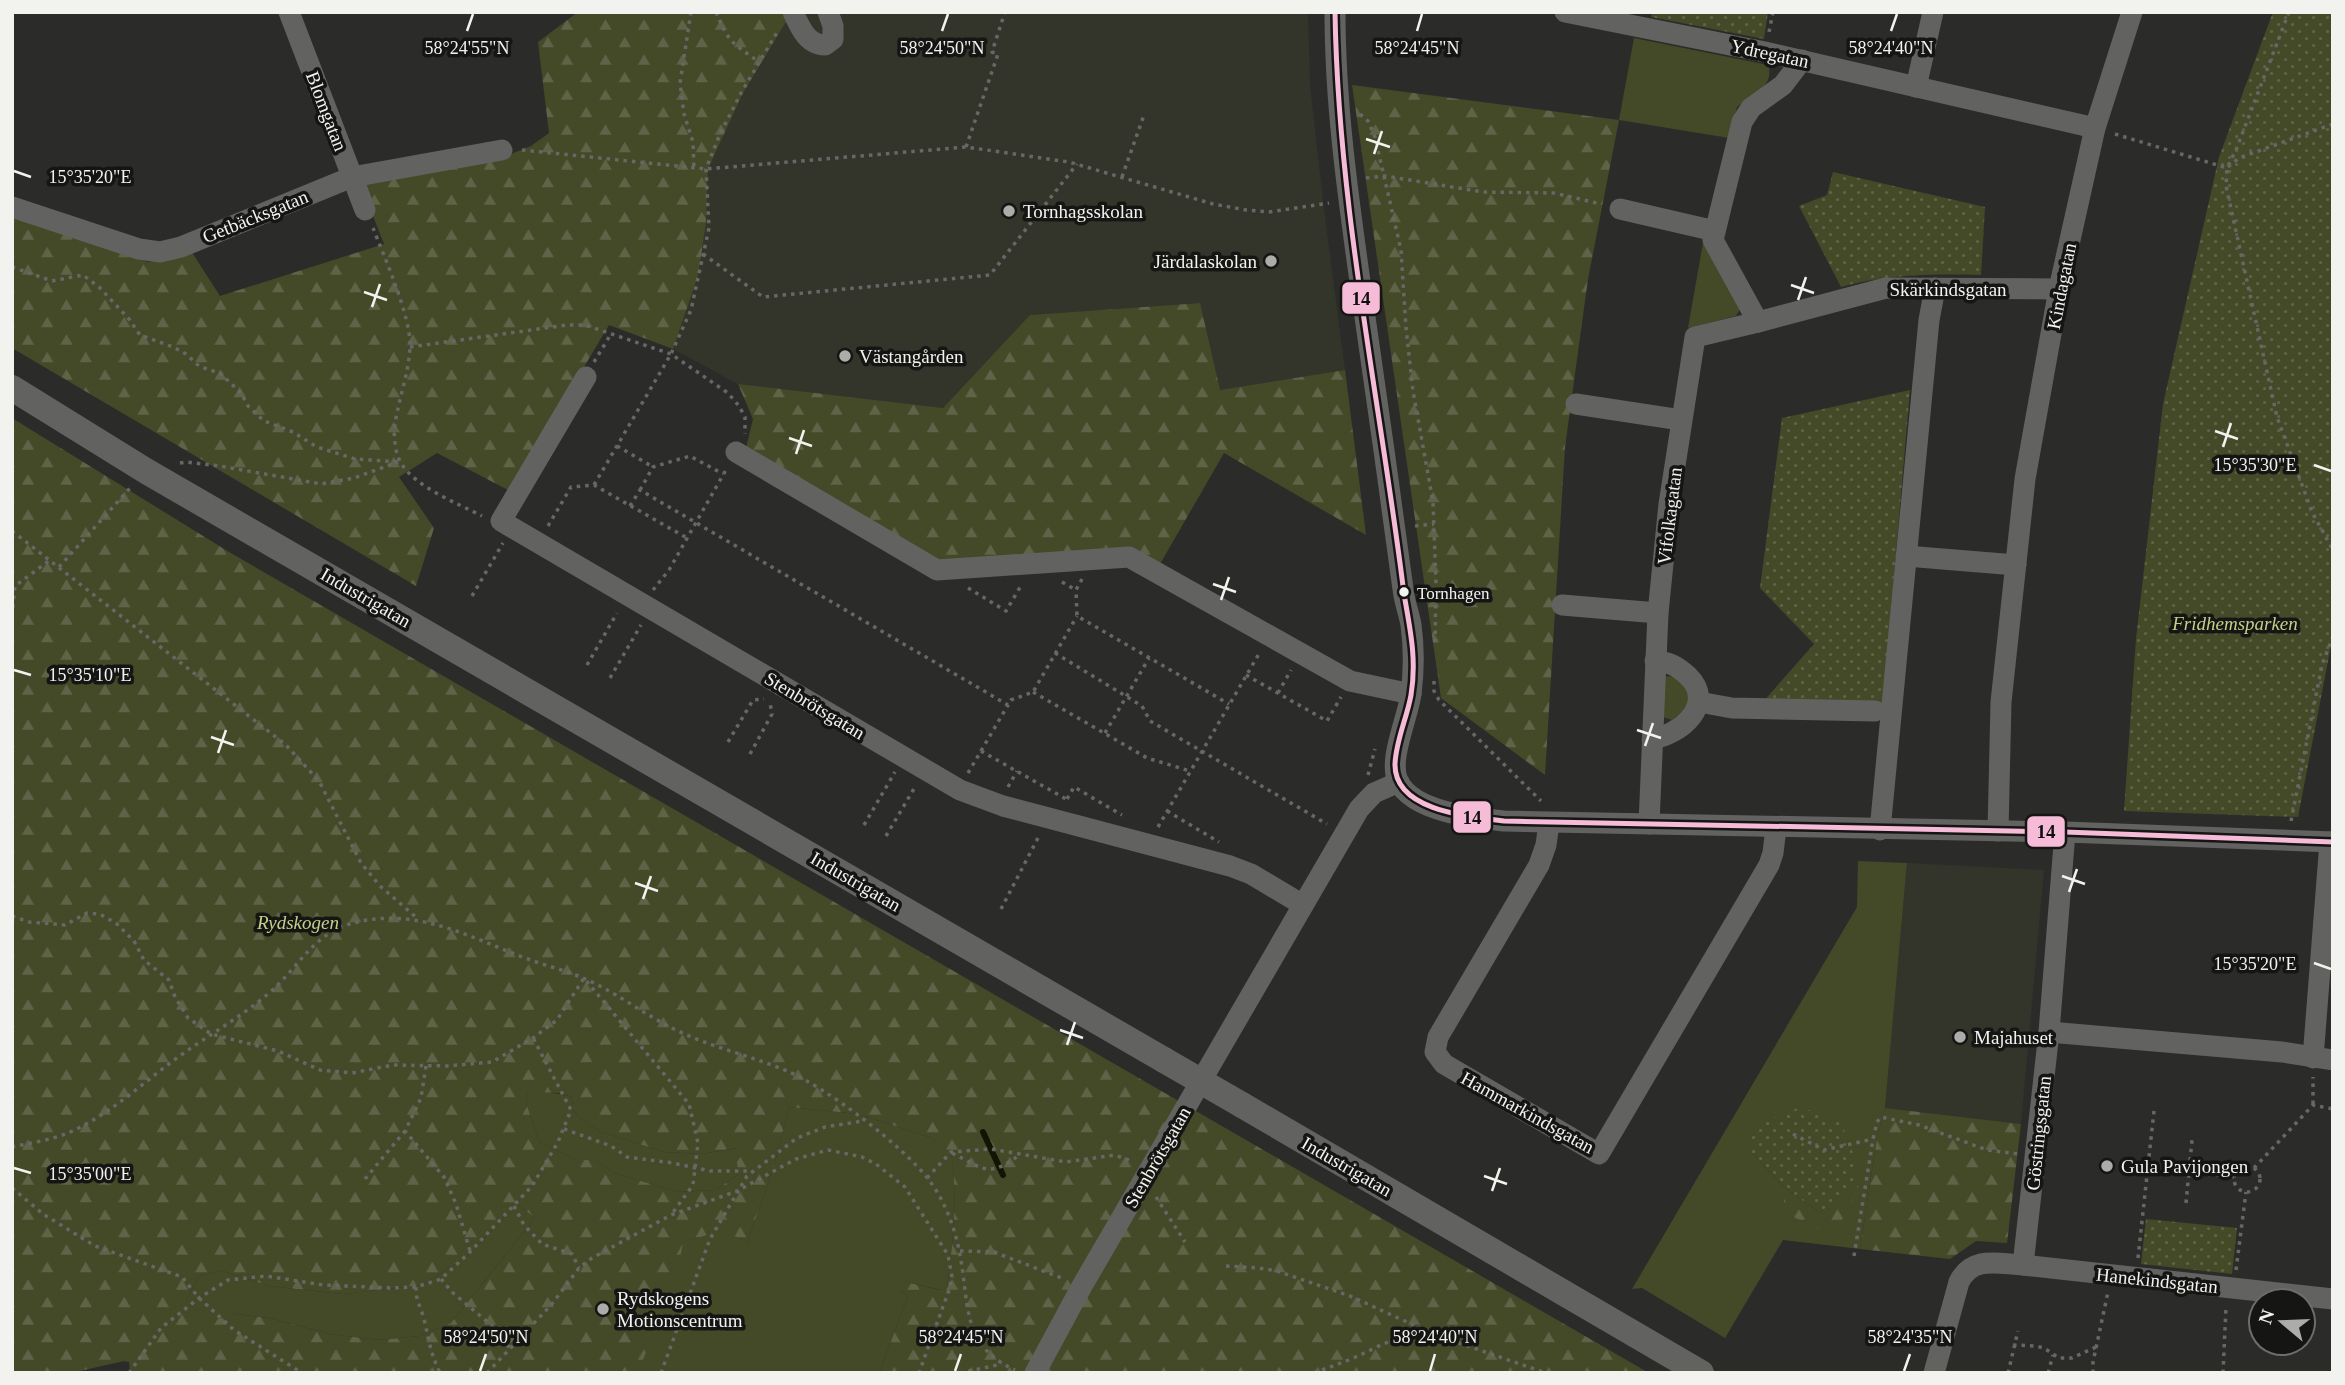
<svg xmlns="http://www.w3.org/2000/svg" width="2345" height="1385" font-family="Georgia,serif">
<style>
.built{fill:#33352b}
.grass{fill:#444928;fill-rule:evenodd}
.forest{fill:url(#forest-firs);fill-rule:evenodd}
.park{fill:url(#park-dots)}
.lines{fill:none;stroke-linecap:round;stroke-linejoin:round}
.stream{stroke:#121504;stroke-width:6}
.path{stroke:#676866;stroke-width:3.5;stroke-dasharray:3.5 5;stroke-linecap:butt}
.minor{stroke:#626260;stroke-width:21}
.major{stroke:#626360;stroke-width:26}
.major-bridge{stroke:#626360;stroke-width:26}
.bus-1-casing{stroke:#151513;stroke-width:10}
.bus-1{stroke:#f6bbd6;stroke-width:5}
.ticks{fill:none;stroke:#f2f3ef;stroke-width:2.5}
.poi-dot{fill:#acadaa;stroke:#151513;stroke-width:2.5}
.bus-dot{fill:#f2f3ef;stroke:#151513;stroke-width:2.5}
.labels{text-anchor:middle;stroke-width:7;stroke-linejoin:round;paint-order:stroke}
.bus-label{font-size:17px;fill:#f2f3ef;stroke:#151513;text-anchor:start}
.street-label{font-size:19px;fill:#f2f3ef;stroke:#151513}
.poi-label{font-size:19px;fill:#f2f3ef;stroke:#151513;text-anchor:start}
.park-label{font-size:19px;font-style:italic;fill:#c4cf89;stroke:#151513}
.ticks-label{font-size:18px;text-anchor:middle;fill:#f2f3ef;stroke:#151513;stroke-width:7;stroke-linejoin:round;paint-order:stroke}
.line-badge{stroke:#151513;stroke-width:2.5}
.pale-badge-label{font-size:19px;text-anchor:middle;font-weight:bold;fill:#111}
</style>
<defs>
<pattern id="forest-firs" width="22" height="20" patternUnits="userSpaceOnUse" patternTransform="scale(1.75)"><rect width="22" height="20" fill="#444928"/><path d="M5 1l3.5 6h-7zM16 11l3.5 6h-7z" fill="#5f6448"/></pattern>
<pattern id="park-dots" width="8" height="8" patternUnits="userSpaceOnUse" patternTransform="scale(1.75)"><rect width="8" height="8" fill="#444928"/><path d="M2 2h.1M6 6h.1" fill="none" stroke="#5f6448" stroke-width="1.8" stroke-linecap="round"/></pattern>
</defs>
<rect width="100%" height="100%" fill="#2b2c29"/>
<g class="built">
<path d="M792,12H1308L1310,85L1324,210L1345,370L1219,391L1199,303L1030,315L943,408L738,384L673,349L698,276L706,223L708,169L743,93Z"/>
<path d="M1907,863L2044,870L2021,1124L1885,1108Z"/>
</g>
<g class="grass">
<path d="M1634,38L1763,64L1769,67C1773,88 1751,96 1737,107L1729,138L1619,120Z"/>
<path d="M1704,237L1740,309L1736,316L1688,328Z"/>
<path d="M1668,676C1676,677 1679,679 1683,685C1695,701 1685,710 1672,720L1662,717L1665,677Z"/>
<path d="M1858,861L1907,863L1885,1108L1877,1138L1860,1249L1783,1240L1725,1338L1642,1288L1632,1289L1857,907ZM1752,1153L1842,1220L1785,1213L1784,1187Z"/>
<path d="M528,1091C544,1093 558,1092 573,1097L572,1109L581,1119L601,1132L664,1152L701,1154L737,1148L738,1175L715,1190L678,1192L614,1173L596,1160H577L540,1143L526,1103Z"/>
<path d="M789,1107L858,1114L929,1137L951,1152C958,1198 953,1242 947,1288L941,1290L910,1283L900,1290L908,1296L879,1373H535L579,1268L716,1233L735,1234L747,1243L774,1166Z"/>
<path d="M517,1204L535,1218L451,1323L420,1336L378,1340L330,1334L269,1318L237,1314L207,1323L186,1300L199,1276L223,1271L269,1286L342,1294L423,1285L470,1254Z"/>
</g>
<g class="forest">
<path d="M578,12H792L743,93L708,169L706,223L698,276L673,349L609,325L510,491L437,453L399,477L434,528L416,586L12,348V216L148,262L170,260L191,251L220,296L384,244L360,183L501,158L531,146L549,133L538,42Z"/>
<path d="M1352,85L1619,120L1588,279L1565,447L1545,775L1441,698Z"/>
<path d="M1200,303L1220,390L1345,370L1366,535L1224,453L1160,564L943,563L746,448L753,419L738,384L943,408L1030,315Z"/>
<path d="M12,418L229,552L1649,1373H879L908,1296L899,1289L910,1283L940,1290L947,1288C953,1242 958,1198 951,1153L929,1137L858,1114L789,1107L774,1166L747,1243C725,1227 707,1235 683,1242L678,1269L638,1373H130L129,1362L124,1361L71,1373H12ZM528,1092L559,1093L573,1097L572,1109L581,1119L601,1132L664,1152L701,1154L736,1148L738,1175L715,1190L678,1192L614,1173L596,1160H577L540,1143L526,1103ZM517,1204L535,1218L451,1323L420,1336L378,1340L330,1334L269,1318L237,1314L207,1322L186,1300L199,1276L223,1271L269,1286L343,1294L423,1285L470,1254Z"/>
<path d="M1885,1108L2021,1124L2007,1243L1976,1241L1950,1259L1860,1249L1877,1138Z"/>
<path d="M1784,1187L1820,1213L1842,1194L1858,1188L1842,1220L1818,1228L1784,1213Z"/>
</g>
<g class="park">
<path d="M1652,12H1768L1764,39L1651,17Z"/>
<path d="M2273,12H2333V635L2298,817L2124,811L2136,639L2163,404L2219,157Z"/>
<path d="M1833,172L1985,207L1981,275C1934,274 1887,274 1841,287L1799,206L1827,195Z"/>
<path d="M1910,390L1883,703H1762L1814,644L1760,588L1782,418Z"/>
<path d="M1800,1107L1841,1122L1854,1156L1858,1188L1842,1194L1820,1213L1784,1187L1752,1153L1748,1134L1776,1117Z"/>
<path d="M2146,1219L2237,1228L2232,1274L2141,1264Z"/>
</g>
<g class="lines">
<path class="stream" d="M983,1132L1003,1175"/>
<g class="path">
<path d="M691,12L680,83L684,114L693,142L694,169"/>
<path d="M716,12C729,44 733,43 759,62"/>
<path d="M2289,12L2236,150L2227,168L2226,186L2277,417L2312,512L2333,550"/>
<path d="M1769,32L1773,12"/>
<path d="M1360,114L1368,121L1375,137L1401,250L1406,328L1413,391L1433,502L1436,584L1435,646"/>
<path d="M2115,134L2227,168"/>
<path d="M966,147L998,54L992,52L1005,12"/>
<path d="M522,150L706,169L966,147L1069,162L1213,204L1246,210L1269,212L1329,203"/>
<path d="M2228,167L2239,158L2333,124"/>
<path d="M1122,177L1144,115"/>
<path d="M1366,178L1385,176L1483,192L1554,193L1601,204"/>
<path d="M373,228C384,256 411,317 410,346C409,375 397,403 394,431C395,442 395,453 401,463C415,487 457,503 482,516"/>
<path d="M703,254L763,297L990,275L1077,164"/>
<path d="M12,267L52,281L83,275L99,287L129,319L140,335L173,347L186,354L199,366L221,374L241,393L248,406L264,421L293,432L317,447L355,459L400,462"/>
<path d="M410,347L567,325H585L671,354L728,393L739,406L745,417V434"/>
<path d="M594,362L611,334"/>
<path d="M617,446L653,467"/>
<path d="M180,463L186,462L220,466L321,484L354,478L398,462"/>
<path d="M594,485L671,354L691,310L709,228L706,169L720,134L741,93L779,29"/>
<path d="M640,490L653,467L690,456L723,474"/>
<path d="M630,506L640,490L1008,705L1011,700L1033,692L1077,616"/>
<path d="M548,526L571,487L594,485L687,538"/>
<path d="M1415,526L1434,524"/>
<path d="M12,531L286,745L319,781L361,863L380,886L417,918"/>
<path d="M59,567L131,487"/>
<path d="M1082,579L1076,590L1077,616L1229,704"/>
<path d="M1062,582L1076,590"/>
<path d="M968,588L1006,611L1022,584"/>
<path d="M653,590L669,570L727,468"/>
<path d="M472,596L503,543"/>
<path d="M12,616L15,586L50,560"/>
<path d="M1055,653L1142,706L1150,721L1327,824"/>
<path d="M587,665L617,613"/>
<path d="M1246,675L1327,721L1341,697"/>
<path d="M610,678L641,625"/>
<path d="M1434,681V691L1439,700L1541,801"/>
<path d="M1033,692L1147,758L1190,771"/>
<path d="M1278,693L1291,670"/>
<path d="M1105,733L1149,658"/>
<path d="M728,742L753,700L764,699"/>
<path d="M981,751L1008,705"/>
<path d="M750,754L772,714L770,703"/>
<path d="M968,773L981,751L1066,799"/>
<path d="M1368,775L1375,749"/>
<path d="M1008,787L1017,771"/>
<path d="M1067,799L1074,787L1122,815"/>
<path d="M1167,811L1219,842"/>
<path d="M2291,821L2322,665L2333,636"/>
<path d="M864,825L895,772"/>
<path d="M1158,827L1260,652"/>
<path d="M886,836L915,787"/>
<path d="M1001,909L1039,836"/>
<path d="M12,916L29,922L65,925L87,913L100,914L117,924L134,941L144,960L169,980L175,997L188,1018L211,1034L278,1051L320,1070L352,1073L393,1065L447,1066L492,1062L533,1038L557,1020L584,978L689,1104L698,1143L693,1185L671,1215"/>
<path d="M426,1066L421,1098L405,1131L444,1177L456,1204L470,1251"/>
<path d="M2313,1104V1077"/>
<path d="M564,1129L611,1146L627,1157L673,1163L710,1171H750"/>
<path d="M1793,1134L1824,1150L1873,1139"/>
<path d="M12,1147C30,1143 51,1140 68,1133C112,1114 145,1080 184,1053C212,1033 242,1016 268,994C302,965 313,930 362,921C423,909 473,939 528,959C546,966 565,970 583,978C614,991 642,1013 672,1028C709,1047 749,1055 787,1071C827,1088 902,1145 929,1180C944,1200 954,1225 959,1250C970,1300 959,1345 1015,1370"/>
<path d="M952,1153C986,1170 988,1178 1021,1154"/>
<circle cx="2247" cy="1179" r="13"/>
<path d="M2148,1168L2234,1177"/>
<path d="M2254,1168L2313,1105L2333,1109"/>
<path d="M927,1178L951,1152L991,1149L1066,1162L1115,1155L1131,1161"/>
<path d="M365,1179L405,1131"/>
<path d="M12,1188L43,1214L95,1246L182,1277L199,1298L234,1330L302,1373"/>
<path d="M1156,1197L1185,1242"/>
<path d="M2186,1203L2192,1140"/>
<path d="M514,1206L524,1225L542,1244L572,1254L579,1268"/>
<path d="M960,1251L994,1252L1064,1279"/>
<path d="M1854,1256L1873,1139L1877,1122L1881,1117L1919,1125L1987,1150L2018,1154"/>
<path d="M2138,1258L2154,1111"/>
<path d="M1226,1266L1259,1268L1277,1271L1350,1296L1431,1333"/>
<path d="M2236,1270L2246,1192"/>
<path d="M441,1279L452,1292L491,1325L510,1348"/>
<path d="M416,1287C415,1298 421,1308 424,1319C429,1340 430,1352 440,1373"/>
<path d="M2013,1345L2036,1346L2044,1348L2059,1358H2072L2096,1347"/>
<path d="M129,1373L161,1328L199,1298L228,1280L266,1276L323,1285L390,1288L416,1287L441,1279L470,1252L532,1186L558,1142L571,1110L533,1038"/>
<path d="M487,1373L552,1304L579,1268L592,1258L671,1215L737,1191L796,1159L828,1150L862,1157L876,1164L905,1187L948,1255L952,1277L949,1290L919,1373"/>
<path d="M661,1373L710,1239L747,1176L797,1138L825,1127L863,1121"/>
<path d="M960,1373L1002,1364"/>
<path d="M1314,1373C1327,1368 1339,1364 1351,1359C1384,1345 1398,1332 1436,1335L1546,1373"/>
<path d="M2008,1373L2018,1331"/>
<path d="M2048,1373L2053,1355"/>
<path d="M2093,1373V1362L2108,1292"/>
<path d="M2223,1373L2226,1307"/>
</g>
<g class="minor">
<path d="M289,12L365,210"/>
<path d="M793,12C800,27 807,45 825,45L833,39V26L828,12"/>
<path d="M1335,12C1335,108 1349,202 1362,296C1376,394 1390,491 1403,589C1404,601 1409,613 1411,625C1414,647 1414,671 1411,694C1408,717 1388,760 1398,781C1413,812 1474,818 1504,821L2065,832L2333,842"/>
<path d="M1565,12L1765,52L2095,128"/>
<path d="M1916,87L1933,12"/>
<path d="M12,207L139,249L160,252L181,247L352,177L502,150"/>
<path d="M1620,209L1715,231"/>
<path d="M1758,322L1886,288L2059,289"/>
<path d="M586,377L501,521L960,790L1003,806L1230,866L1251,874L1303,905"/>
<path d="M1576,404L1681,420"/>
<path d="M736,452L937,570L1129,557L1350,681L1411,694"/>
<path d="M1906,556L2016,565"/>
<path d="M1562,605L1658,613"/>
<path d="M1699,702L1732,708L1875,711"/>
<path d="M1652,739C1680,735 1717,704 1688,676C1677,666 1670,662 1655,661"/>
<path d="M1549,823L1546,845L1539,865L1438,1037L1435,1052L1444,1064L1599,1154L1769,865L1773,853L1776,828"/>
<path d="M1649,824L1658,613L1669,504L1695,337L1758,322L1713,240L1742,122L1751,108L1783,85L1802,60"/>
<path d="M1880,830L1929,320L1935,288"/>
<path d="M1998,831L2001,702L2025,479L2059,289L2095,128L2132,12"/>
<path d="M2049,1032L2282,1052L2333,1060"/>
<path d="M2313,1058L2330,842"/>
<path d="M2023,1265L2049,1032L2065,832"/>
<path d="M1035,1373L1082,1286L1359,809L1374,793L1399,782"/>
<path d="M1934,1373L1959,1282C1972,1255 1999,1264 2023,1265L2333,1299"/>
</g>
<g class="major">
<path d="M12,388L146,471L1164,1060"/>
<path d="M1242,1105L1701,1373"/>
</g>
<path class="major-bridge" d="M1164,1060L1242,1105"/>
<g class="bus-1-casing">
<path id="bus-1" d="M1335,12C1338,207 1380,400 1404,594C1410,629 1417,659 1411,695C1407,718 1396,740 1395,764C1394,811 1470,817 1504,821L2065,832L2333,842"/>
</g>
<use href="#bus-1" class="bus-1"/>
</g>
<path class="ticks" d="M467,31L473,14M942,31L948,14M1417,31L1422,14M1891,31L1897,14M1366,139L1390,147M1374,154L1382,131M14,171L31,177M1791,285L1814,293M364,292L387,300M1798,300L1806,277M372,307L380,284M2215,431L2238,439M789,438L812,446M2223,447L2231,423M796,454L804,430M2314,465L2331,471M1213,584L1236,592M1221,600L1229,577M14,670L31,675M1637,730L1661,738M211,737L234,745M1645,746L1653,723M218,753L226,730M2062,876L2085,884M635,883L658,891M2069,892L2077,869M643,899L651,876M2314,963L2331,969M1060,1030L1083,1038M1067,1045L1075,1022M14,1168L31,1173M1484,1176L1507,1184M1492,1191L1500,1168M480,1371L486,1354M955,1371L961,1354M1430,1371L1435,1354M1904,1371L1910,1354"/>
<g class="poi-dot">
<circle cx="1009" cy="211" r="7"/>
<circle cx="1271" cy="261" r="7"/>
<circle cx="845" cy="356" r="7"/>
<circle cx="1960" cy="1037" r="7"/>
<circle cx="2107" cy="1166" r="7"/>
<circle cx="603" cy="1309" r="7"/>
</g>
<circle class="bus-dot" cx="1404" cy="592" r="6"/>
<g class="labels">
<g class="bus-label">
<text x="1417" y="599">Tornhagen</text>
</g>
<g class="street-label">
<text transform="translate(1770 53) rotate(12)" y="7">Ydregatan</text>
<text transform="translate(327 111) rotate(69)" y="7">Blomgatan</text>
<text transform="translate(255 216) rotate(-22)" y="7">Getbäcksgatan</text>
<text transform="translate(2061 286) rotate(-79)" y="7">Kindagatan</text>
<text x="1948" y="296">Skärkindsgatan</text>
<text transform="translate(1669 516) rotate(-83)" y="7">Vifolkagatan</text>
<text transform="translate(366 597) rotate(30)" y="7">Industrigatan</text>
<text transform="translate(815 705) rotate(31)" y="7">Stenbrötsgatan</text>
<text transform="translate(856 881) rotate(30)" y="7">Industrigatan</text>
<text transform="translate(1528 1112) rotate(29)" y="7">Hammarkindsgatan</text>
<text transform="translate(2038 1133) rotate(-84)" y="7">Göstringsgatan</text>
<text transform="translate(1157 1157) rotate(-60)" y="7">Stenbrötsgatan</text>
<text transform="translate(1347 1166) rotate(30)" y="7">Industrigatan</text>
<text transform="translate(2157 1280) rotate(6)" y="7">Hanekindsgatan</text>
</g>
<g class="poi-label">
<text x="1023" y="218">Tornhagsskolan</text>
<text x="1257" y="268" text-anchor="end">Järdalaskolan</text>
<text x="859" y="363">Västangården</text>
<text x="1974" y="1044">Majahuset</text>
<text x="2121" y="1173">Gula Pavijongen</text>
<text x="617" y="1305">Rydskogens<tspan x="617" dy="22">Motionscentrum</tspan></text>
</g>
<g class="park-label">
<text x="2235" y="630">Fridhemsparken</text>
<text x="298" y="929">Rydskogen</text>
</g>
</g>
<g class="ticks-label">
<text x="467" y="54">58°24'55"N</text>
<text x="942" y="54">58°24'50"N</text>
<text x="1417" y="54">58°24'45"N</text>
<text x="1891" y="54">58°24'40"N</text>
<text x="90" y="183">15°35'20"E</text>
<text x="2255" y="471">15°35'30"E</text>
<text x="90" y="681">15°35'10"E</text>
<text x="2255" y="970">15°35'20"E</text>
<text x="90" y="1180">15°35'00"E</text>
<text x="486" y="1343">58°24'50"N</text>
<text x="961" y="1343">58°24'45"N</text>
<text x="1435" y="1343">58°24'40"N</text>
<text x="1910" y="1343">58°24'35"N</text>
</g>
<g class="line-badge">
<rect x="1341" y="281" width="40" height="34" rx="7" fill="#f6bbd6"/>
<rect x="1452" y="800" width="40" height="34" rx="7" fill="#f6bbd6"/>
<rect x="2026" y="815" width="40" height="33" rx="7" fill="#f6bbd6"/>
</g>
<g class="pale-badge-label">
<text x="1361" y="305">14</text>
<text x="1472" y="824">14</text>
<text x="2046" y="838">14</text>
</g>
<rect width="2345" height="1385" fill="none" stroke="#f2f3ef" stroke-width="28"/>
<g transform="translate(2282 1322) rotate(289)"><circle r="33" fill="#151513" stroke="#6d6e6b" stroke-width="2"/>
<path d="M0-5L12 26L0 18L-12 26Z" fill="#acadaa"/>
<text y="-10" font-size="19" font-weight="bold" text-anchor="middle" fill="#f2f3ef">N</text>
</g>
</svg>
